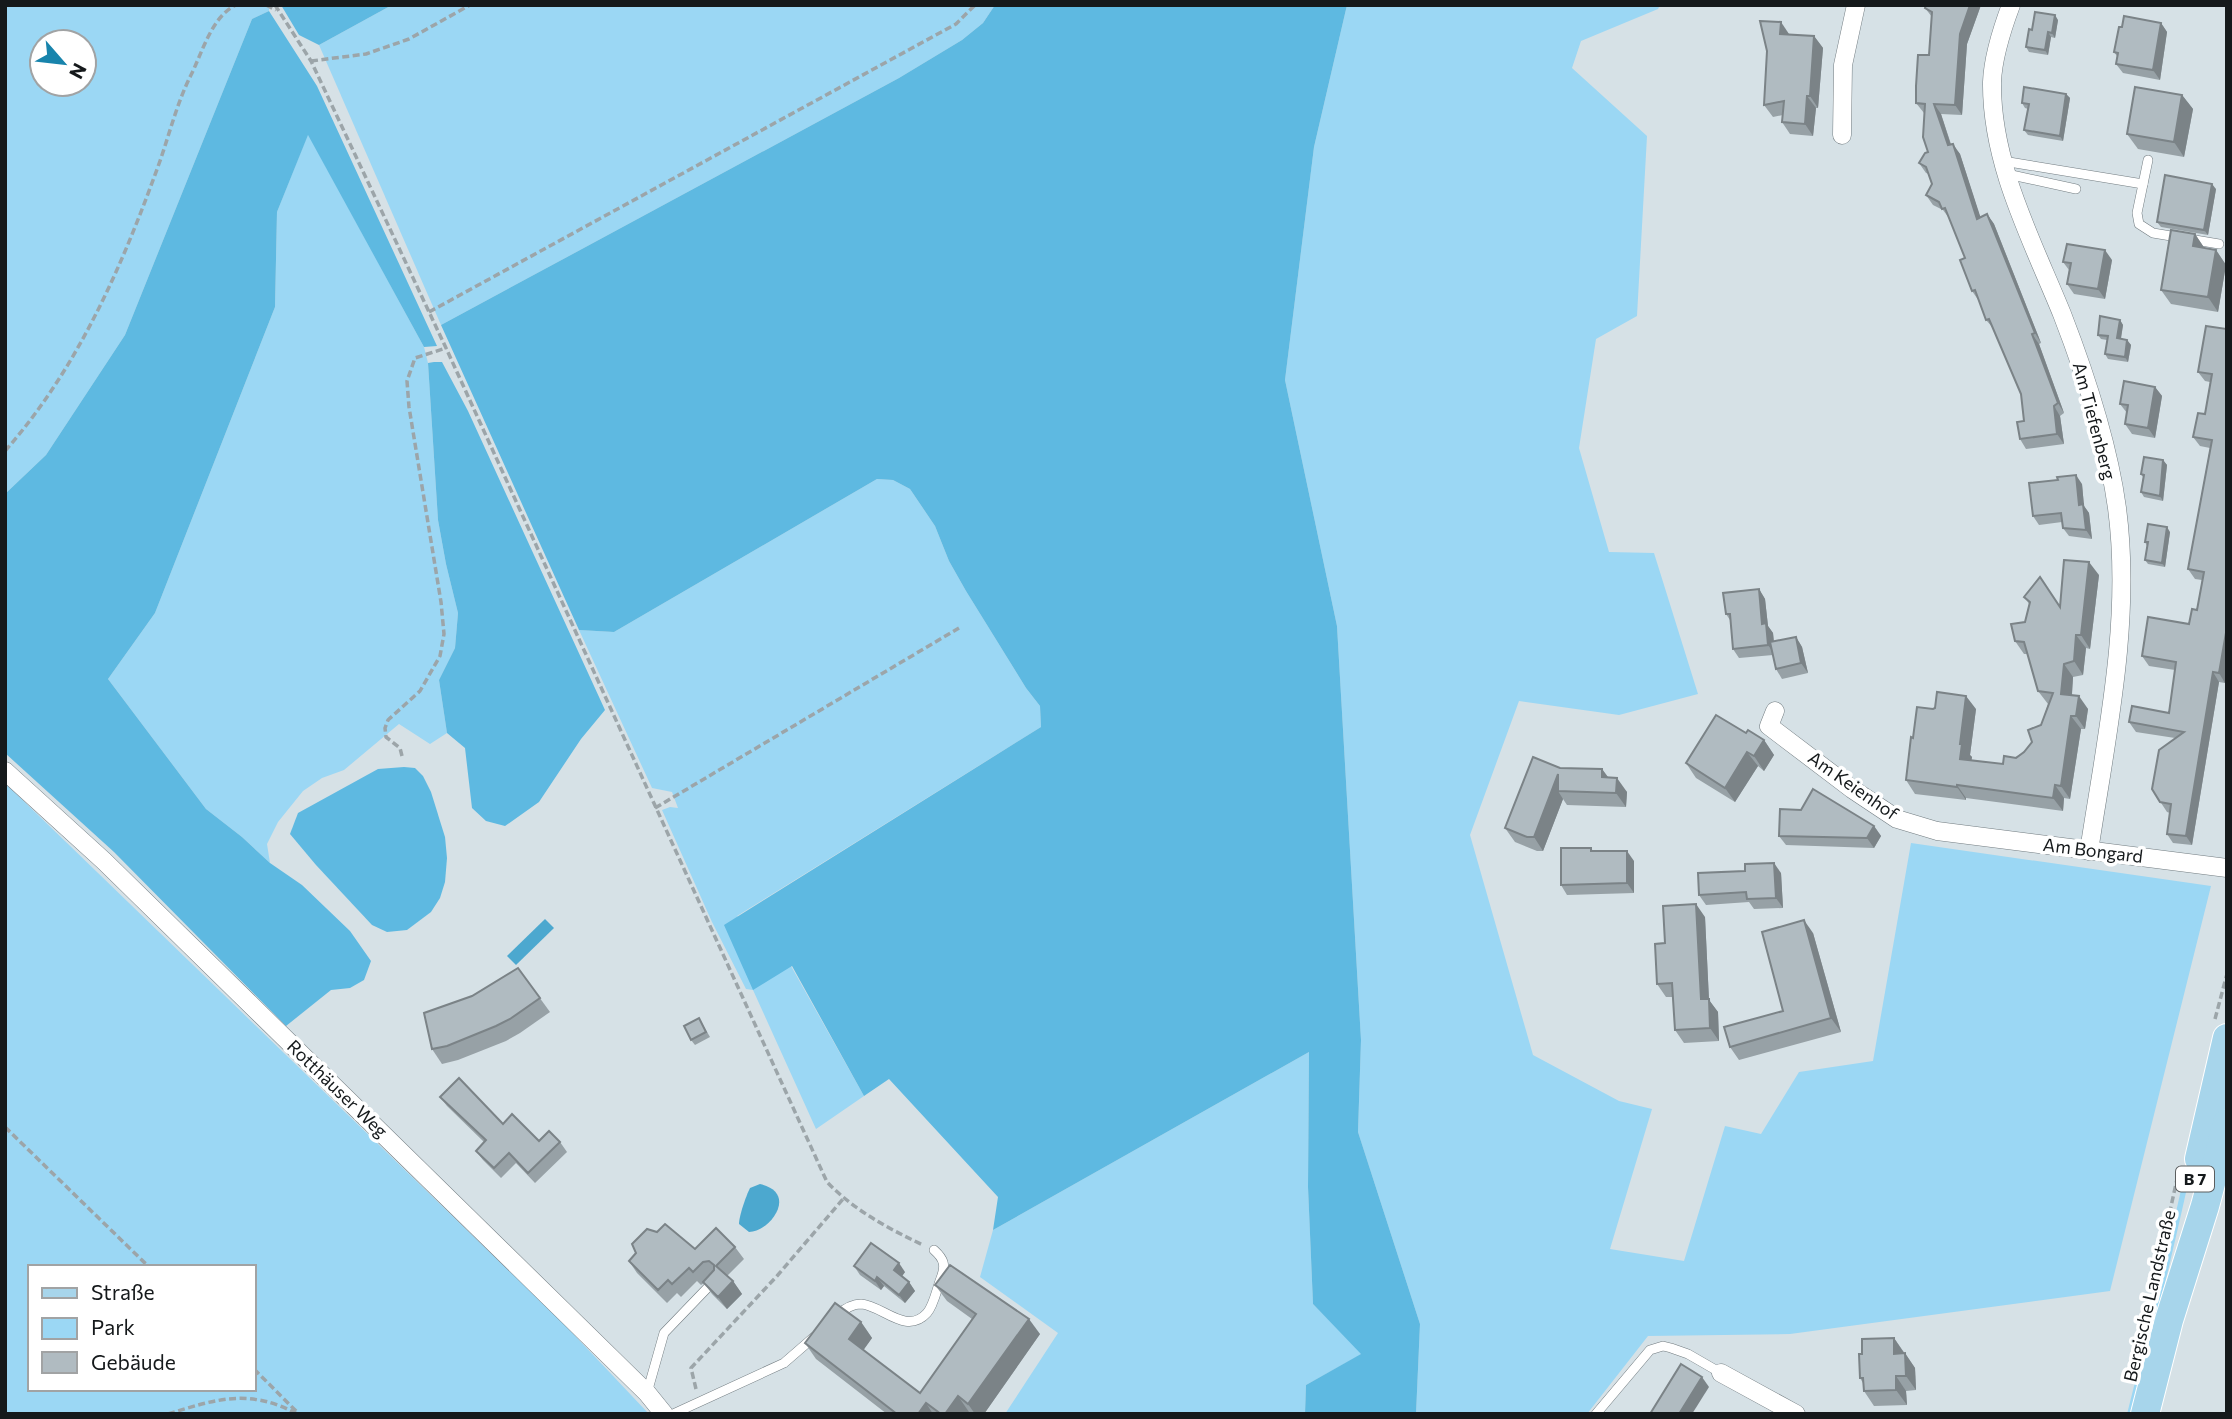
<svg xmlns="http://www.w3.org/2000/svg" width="2232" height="1419" font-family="Commissioner,sans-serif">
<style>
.green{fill:#9bd7f4;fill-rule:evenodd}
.forest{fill:#5eb9e1}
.water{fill:#4ca8cf}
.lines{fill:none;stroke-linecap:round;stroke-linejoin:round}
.lane-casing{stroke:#727c81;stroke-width:10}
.street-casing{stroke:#727c81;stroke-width:19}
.primary-casing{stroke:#fff;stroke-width:30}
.path{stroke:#9ca5a9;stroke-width:3.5;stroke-dasharray:7 3.5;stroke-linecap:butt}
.lane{stroke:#fff;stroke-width:9}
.street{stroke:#fff;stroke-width:18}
.primary{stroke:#a7d5eb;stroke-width:28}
.wall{fill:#97a1a6}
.shaded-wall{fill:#7b8387}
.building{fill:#b0bbc1;stroke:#7b8387;stroke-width:2}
.labels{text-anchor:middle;stroke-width:7;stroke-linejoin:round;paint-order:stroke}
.shield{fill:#fff;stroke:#5b5e5f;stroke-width:2}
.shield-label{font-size:16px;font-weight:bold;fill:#15191b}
.street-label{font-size:18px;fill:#15191b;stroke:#fff}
</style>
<rect width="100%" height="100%" fill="#d6e1e6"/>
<g class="green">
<path d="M5,5H269V11L252,19L125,335L46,455L5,494ZM42,42H84V84H42Z"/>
<path d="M392,5H995L983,23L962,40L899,78L441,325L319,45Z"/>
<path d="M1347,5H1660L1658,9L1581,41L1572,68L1647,136L1637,316L1596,339L1579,448L1609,552L1654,553L1698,694L1619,715L1519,701L1470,835L1533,1055L1619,1101L1652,1109L1610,1249L1684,1261L1725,1126L1761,1134L1799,1072L1873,1061L1911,843L2211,886L2110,1291L1790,1334L1648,1336L1587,1414H1416L1420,1324L1358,1132L1361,1040L1337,626L1285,380L1314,147Z"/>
<path d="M308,134L424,347L428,363L438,520L446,564L458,613L455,648L439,680L447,733L430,744L399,724L344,770L322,778L303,791L278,822L267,844L270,863L242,837L206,809L108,679L155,613L275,307L277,212Z"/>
<path d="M877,479L893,480L910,489L935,526L949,561L966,591L1026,688L1040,706L1041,727L737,916L791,966L864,1096L816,1129L753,990L746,989L712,922L662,810L670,807L678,808L672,792L652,788L579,630L614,632Z"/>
<path d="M5,783L562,1322L649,1414H5ZM30,1267H254V1389H30Z"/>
<path d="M2217,1031C2197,1160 2164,1287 2133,1414H2127L2159,1287Z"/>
<path d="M1309,1052L1308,1187L1313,1304L1362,1354L1306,1385L1305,1414H1005L1058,1333L980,1277L993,1230Z"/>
</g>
<g class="forest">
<path d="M281,5H392L319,45L299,35Z"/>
<path d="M995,5H1347L1314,147L1285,380L1337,626L1361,1040L1358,1132L1420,1324L1416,1414H1305L1306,1385L1361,1354L1313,1304L1308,1187L1309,1052L993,1230L998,1197L889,1079L864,1096L792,966L753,990L724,925L1041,727L1040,706L1026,688L966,591L949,561L935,526L910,489L893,480L877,479L614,632L579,630L441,325L899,78L962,40L983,23Z"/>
<path d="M269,11L317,86L437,346L424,347L308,135L277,212L275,307L155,613L108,679L206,809L242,837L270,863L302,885L350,931L371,961L364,980L350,988L331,990L286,1026L114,852L5,753V494L46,455L125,335L252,19Z"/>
<path d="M434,362H442L468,411L605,710L581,739L539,802L505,826L486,821L472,808L465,748L447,733L439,680L455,648L458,613L446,564L438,520L428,363Z"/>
<path d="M404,767L415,768L423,776L431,792L445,837L447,858L445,882L440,898L431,912L407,930L387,932L372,925L316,865L290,834L298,813L378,769Z"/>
</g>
<g class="water">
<path d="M545,919L554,928L516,965L507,956Z"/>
<path d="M760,1184C799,1193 770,1232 749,1232L739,1224C739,1216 746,1196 750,1188Z"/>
</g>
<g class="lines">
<g class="lane-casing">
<g id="lane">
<path d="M2148,160L2137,213L2139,224L2153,233L2219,244"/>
<path d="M2003,161L2143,184"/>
<path d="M2007,174L2076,189"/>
<path d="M837,1315C843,1310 852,1304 861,1304C882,1305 906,1336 927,1313C934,1305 937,1288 941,1278C946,1265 944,1259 934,1250"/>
<path d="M647,1393L664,1333L714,1281"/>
<path d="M673,1414L784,1363L814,1337"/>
<path d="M1596,1414L1650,1350L1663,1346L1671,1348L1688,1354L1721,1373"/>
</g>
</g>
<g class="street-casing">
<g id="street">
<path d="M2011,5C2002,29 1993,56 1992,82C1991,164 2032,240 2062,314C2086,376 2108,442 2117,508C2132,621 2106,739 2089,851"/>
<path d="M1842,135L1843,65L1856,5"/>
<path d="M1775,711L1769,726L1852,789L1897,819L1937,831L2227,868"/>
<path d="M5,771L104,861L647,1393L664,1414"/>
<path d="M1721,1373L1796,1414"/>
</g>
</g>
<g class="primary-casing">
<g id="primary">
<path d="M2199,1159L2227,1038"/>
<path d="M2145,1414L2169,1320L2205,1206L2227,1123"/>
</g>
</g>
<g class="path">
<path d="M266,5L276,10"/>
<path d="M275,5L311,61L446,348L827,1182C854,1210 887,1228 923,1245"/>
<path d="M311,61L366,54L409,39L470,5"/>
<path d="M429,312L956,24L975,5"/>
<path d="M5,451C79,367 123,264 160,161C170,132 177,103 191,75C202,53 212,16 236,5"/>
<path d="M402,756L400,748L386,737L385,728L388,720L420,691L440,656L444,634L441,602L409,407L407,381L415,358L446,348"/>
<path d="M655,808L959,628"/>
<path d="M2215,1019L2227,974"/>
<path d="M5,1127L149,1267"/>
<path d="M2156,1275L2179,1170"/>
<path d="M254,1369L297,1412"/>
<path d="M696,1389L691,1368L777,1276L843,1199"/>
<path d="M168,1414C216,1399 250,1388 297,1414"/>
</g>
<use href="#lane" class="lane"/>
<use href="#street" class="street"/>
<use href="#primary" class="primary"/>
</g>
<g class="wall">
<path d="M1926,5H1981L1967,44L1962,115L1941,114L1951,144L1960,154L1980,217L1987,214L1994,224L2041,343L2039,344L2064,413L2060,416L2064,444L2026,449L2020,439L2024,421L2021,394L1994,329L1986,320L1979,301L1972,291L1965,258L1949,218L1943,210L1933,205L1926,195L1932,184L1929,174L1926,173L1919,163L1928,152L1924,113L1916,103L1929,55L1932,17L1925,8Z"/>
<path d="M2058,20L2055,38L2051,37L2048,55L2029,52L2026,47L2032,30Z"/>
<path d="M2161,23L2167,32L2160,80L2123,73L2116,64L2117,56L2114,52L2122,27Z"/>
<path d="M1789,35L1814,36L1823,48L1818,108H1816L1813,136L1790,134L1782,122L1783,115L1773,117L1764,105Z"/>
<path d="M2066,94L2070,98L2063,141L2028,135L2024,130L2028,109L2025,108L2022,103Z"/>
<path d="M2182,95L2193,109L2184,157L2138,149L2127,134Z"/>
<path d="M2216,189L2208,235L2161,227L2157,222Z"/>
<path d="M2195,234L2205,249L2216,250L2226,265L2218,312L2171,304L2161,290Z"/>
<path d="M2112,260L2105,299L2074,294L2067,284L2069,270L2063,262Z"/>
<path d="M2120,320L2123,325L2121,339L2127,340L2131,345L2128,362L2108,359L2105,354L2107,340L2101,339L2098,335Z"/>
<path d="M2227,329V675L2225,683L2219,682L2192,845L2173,843L2167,834L2170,813L2167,812L2152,789L2175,738L2136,732L2129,722L2169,713L2175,670L2149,666L2142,656L2189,624L2197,610L2202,580L2195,579L2188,569L2210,448L2200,446L2193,437L2205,414L2210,382L2205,381L2198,372Z"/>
<path d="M2155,387L2162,396L2155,438L2132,434L2125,424L2127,413L2120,404Z"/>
<path d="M2163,460L2167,465L2163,501L2144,497L2141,492L2143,477L2141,474Z"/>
<path d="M2082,484L2084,506L2089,513L2092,539L2069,536L2063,528L2062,522L2039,525L2033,516Z"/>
<path d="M2170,532L2165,567L2148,564L2145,560L2147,546L2145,542Z"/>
<path d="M2099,575L2090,649L2086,648L2083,675L2073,677L2072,695L2088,709L2085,729H2081L2070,799L2064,798L2063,811L1966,798V800L1915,794L1906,780L1913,738L1933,709H1976L1970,755L1972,757L1971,760L2003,764L2024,752L2032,742L2041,725L2048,704L2038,691L2028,654H2024L2015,641L2025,622L2030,605L2024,597L2060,606Z"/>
<path d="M1759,589L1765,599L1768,626L1773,633L1774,642L1796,637L1802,647L1808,673L1782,679L1776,669L1773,655L1739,658L1733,649L1730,620L1726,614Z"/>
<path d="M1746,733L1764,740L1774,755L1764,771L1758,766L1735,802L1696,778L1686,763Z"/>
<path d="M1560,768L1602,769L1608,777L1627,792L1626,807L1567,805L1563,799L1543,851H1537L1515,842L1505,828Z"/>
<path d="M1874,826L1881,836L1874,848L1786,845L1779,836Z"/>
<path d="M1591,848L1593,851L1634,861V893L1567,895L1561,885Z"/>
<path d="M1781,873L1783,908L1754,909L1749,902L1706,905L1699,895Z"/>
<path d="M1705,917L1709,1000L1718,1012L1719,1041L1684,1043L1675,1030L1673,997H1666L1657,984L1665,943Z"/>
<path d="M1813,933L1841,1032L1739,1060L1730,1047L1783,1011Z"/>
<path d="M518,968L550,1012L520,1033L506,1041L458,1060L442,1064L432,1049L472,996Z"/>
<path d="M699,1018L710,1037L695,1045L691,1040Z"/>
<path d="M440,1097L539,1141L560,1142L567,1152L535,1183L516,1163L501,1178L483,1160L476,1151L484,1142L447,1106Z"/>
<path d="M735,1247L744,1259L727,1276L733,1281L742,1294L727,1309L712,1294L704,1283L701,1285L697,1281L681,1297L677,1293L667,1303L637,1273L629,1261L695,1249Z"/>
<path d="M854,1266L905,1272L902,1276L909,1282L915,1291L905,1303L884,1286L881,1290L860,1275Z"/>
<path d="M935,1285L1040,1334L984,1414H971L969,1412L968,1414H887L816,1359L805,1343L861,1322L872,1338L863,1350L920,1393L972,1319L947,1301Z"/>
<path d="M1894,1338L1915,1368L1916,1390L1906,1391L1907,1405L1874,1406L1864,1391L1863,1383L1860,1378L1862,1354Z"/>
</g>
<g class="shaded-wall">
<path d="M1970,5H1981L1967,44L1962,115L1955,105L1960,34Z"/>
<path d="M2055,15L2058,20L2055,38L2052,33Z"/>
<path d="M1781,22L1789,34L1788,46L1780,34Z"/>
<path d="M2161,23L2167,32L2160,80L2153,70Z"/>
<path d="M2048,32L2051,37L2048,55L2045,50Z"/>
<path d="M1814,36L1823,48L1818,108L1810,96Z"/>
<path d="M2066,94L2070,98L2063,141L2060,136Z"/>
<path d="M2182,95L2193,109L2184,157L2174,142Z"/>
<path d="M1807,96L1816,108L1813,136L1805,124Z"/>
<path d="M1934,104L1941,114L1954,155L1948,145Z"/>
<path d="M1953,144L1960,154L1984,228L1977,219Z"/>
<path d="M2212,184L2216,189L2208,235L2204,230Z"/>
<path d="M1987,214L1994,224L2041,343L2035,333Z"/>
<path d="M2195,234L2205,249L2193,246Z"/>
<path d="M2105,250L2112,260L2105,299L2098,289Z"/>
<path d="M2216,250L2226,265L2218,312L2208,297Z"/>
<path d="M2120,320L2123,325L2120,343L2117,338Z"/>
<path d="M2032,334L2039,344L2064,413L2058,403Z"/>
<path d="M2127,340L2131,345L2128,362L2125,357Z"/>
<path d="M2155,387L2162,396L2155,438L2148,428Z"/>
<path d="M2054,406L2060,416L2064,444L2057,434Z"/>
<path d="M2163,460L2167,465L2163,501L2160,496Z"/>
<path d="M2076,475L2082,484L2084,506L2089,513L2092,539L2086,530L2079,505Z"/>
<path d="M2167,527L2170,532L2165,567L2162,563Z"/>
<path d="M2089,562L2099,575L2090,649L2081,635Z"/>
<path d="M1759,589L1765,599L1768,626L1773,633L1775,655L1768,645L1762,624Z"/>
<path d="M2227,627V675L2225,683L2219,673Z"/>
<path d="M2076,635L2086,648L2083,675L2074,661Z"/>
<path d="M1796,637L1802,647L1808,673L1801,663Z"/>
<path d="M2064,664L2073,677L2071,707L2061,694Z"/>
<path d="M2213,672L2219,682L2192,845L2186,836Z"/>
<path d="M1966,696L1976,709L1970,755L1972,757L1970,772L1960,759V744Z"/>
<path d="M2079,696L2088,709L2085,729L2076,716Z"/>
<path d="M2071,716L2081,729L2070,799L2061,786Z"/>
<path d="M1764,740L1774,755L1764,771L1754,756Z"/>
<path d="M1747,752L1758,766L1735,802L1725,788Z"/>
<path d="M1602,769L1612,783L1602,777Z"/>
<path d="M1558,774V791L1563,799L1543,851L1534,837Z"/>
<path d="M1617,778L1627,792L1626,807L1616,793Z"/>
<path d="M1957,785L1966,798V800L1957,787Z"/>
<path d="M2055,785L2064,798L2063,811L2053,798Z"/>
<path d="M1874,826L1881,836L1874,848L1867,838Z"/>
<path d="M1627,851L1634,861V893L1627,883Z"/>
<path d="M1774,863L1781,873L1783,908L1776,898Z"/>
<path d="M1696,904L1705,917L1709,1000L1718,1012L1719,1041L1710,1028L1701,999Z"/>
<path d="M1804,920L1813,933L1841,1032L1831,1018Z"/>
<path d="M899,1263L905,1272L900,1279L894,1270Z"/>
<path d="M877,1277L884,1286L881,1290L875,1281Z"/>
<path d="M733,1281L742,1294L727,1309L718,1297Z"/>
<path d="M909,1282L915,1291L905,1303L899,1295Z"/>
<path d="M1029,1319L1040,1334L984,1414H975L968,1404Z"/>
<path d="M861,1322L872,1338L860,1355L849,1339Z"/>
<path d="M1894,1338L1904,1353L1905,1368L1894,1354Z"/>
<path d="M1905,1353L1915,1368L1916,1390L1906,1376Z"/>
<path d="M1896,1376L1906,1391L1907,1405L1896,1390Z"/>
<path d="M1702,1377L1709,1387L1692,1414H1679Z"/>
<path d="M958,1396L969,1412L968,1414H945Z"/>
<path d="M926,1403L933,1414H918Z"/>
</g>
<g class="building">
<path d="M1926,5H1970L1960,34L1955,105L1934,104L1948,145L1953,144L1977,219L1987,214L2035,333L2032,334L2058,403L2054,406L2057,434L2020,439L2017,422L2024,421L2021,394L1989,319L1986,320L1975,290L1972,291L1960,260L1965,258L1945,208L1942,209L1939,202L1926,195L1932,184L1926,167L1919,163L1925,153L1928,152L1923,137L1925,104L1916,103V86L1918,55H1929L1932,12L1925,8Z"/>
<path d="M2035,12L2055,15L2052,33L2048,32L2045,50L2026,47L2029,29L2032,30Z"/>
<path d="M2124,16L2161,23L2153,70L2116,64L2118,53L2114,52L2119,27H2122Z"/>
<path d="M1760,21L1781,22L1780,34L1814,36L1810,96H1807L1805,124L1782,122L1784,101L1764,105L1767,51Z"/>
<path d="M2024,87L2066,94L2060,136L2024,130L2029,104L2022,103Z"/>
<path d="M2135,87L2182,95L2174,142L2127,134Z"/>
<path d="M2165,175L2212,184L2204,230L2157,222Z"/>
<path d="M2171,230L2195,234L2193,246L2216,250L2208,297L2161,290Z"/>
<path d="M2067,244L2105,250L2098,289L2067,284L2071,263L2063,262Z"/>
<path d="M2100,316L2120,320L2117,338L2127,340L2125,357L2105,354L2108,336L2098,335Z"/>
<path d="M2206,326L2227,329V627L2219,673L2213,672L2186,836L2167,834L2171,804L2160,802L2152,789L2159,750L2184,732L2129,722L2132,706L2169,713L2176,662L2142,656L2148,617L2189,624L2192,609L2197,610L2204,572L2188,569L2212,440L2193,437L2198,413L2205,414L2212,374L2198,372Z"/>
<path d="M2124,381L2155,387L2148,428L2125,424L2128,405L2120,404Z"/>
<path d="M2144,457L2163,460L2160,496L2141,492L2144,475L2141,474Z"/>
<path d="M2076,475L2079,505L2083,504L2086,530L2063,528L2061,513L2033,516L2029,483L2058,480L2057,477Z"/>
<path d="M2148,524L2167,527L2162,563L2145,560L2148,542H2145Z"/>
<path d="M2064,560L2089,562L2081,635H2076L2074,661L2064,664L2061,694L2079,696L2076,716H2071L2061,786L2055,785L2053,798L1957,785V787L1906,780L1911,737L1913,738L1917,707L1933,709L1935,708L1937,692L1966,696L1960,744H1962L1960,759L2003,764L2004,756L2016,758L2024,752L2032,742L2028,730L2041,725L2053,693L2038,691L2024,642L2015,641L2011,624L2025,622L2030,602L2024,597L2040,577L2060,607Z"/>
<path d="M1759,589L1762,624L1766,623L1768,645L1733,649L1730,614H1726L1723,593Z"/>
<path d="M1796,637L1801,663L1776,669L1770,642Z"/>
<path d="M1716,715L1746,733L1748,730L1764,740L1754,756L1747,752L1725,788L1686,763Z"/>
<path d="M1533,757L1560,768L1602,769V777L1617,778L1616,793L1558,791V774L1534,837H1527L1505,828Z"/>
<path d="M1813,789L1874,826L1867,838L1779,836L1780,809L1801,810Z"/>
<path d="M1561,848H1591V851H1627V883L1561,885Z"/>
<path d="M1774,863L1776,898L1747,899L1746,892L1699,895L1698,873L1745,871V864Z"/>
<path d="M1696,904L1701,999H1709L1710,1028L1675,1030L1672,983L1657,984L1655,944L1665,943L1663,906Z"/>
<path d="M1804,920L1831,1018L1730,1047L1724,1027L1783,1011L1762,932Z"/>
<path d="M518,968L540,998L510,1019L496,1026L447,1046L432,1049L424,1013L472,996Z"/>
<path d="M699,1018L706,1032L691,1040L684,1026Z"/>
<path d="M459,1078L503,1124L512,1114L539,1141L549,1131L560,1142L528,1173L509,1153L494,1168L476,1151L486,1140L440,1097Z"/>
<path d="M665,1224L695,1249L716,1228L735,1247L716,1266L733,1281L718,1297L703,1282L714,1270V1265L709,1261L703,1262L693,1272L689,1268L672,1284L668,1280L658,1290L629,1261L636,1253L632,1244L647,1229L657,1232Z"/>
<path d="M871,1243L899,1263L894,1270L909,1282L899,1295L877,1277L875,1281L854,1266Z"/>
<path d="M950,1265L1029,1319L968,1404L958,1396L945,1414H941L926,1403L918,1414H897L805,1343L835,1303L861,1322L849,1339L920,1393L976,1314L935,1285Z"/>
<path d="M1894,1338V1354L1905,1353L1906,1376H1896V1390L1864,1391L1863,1378H1860L1859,1354H1862V1339Z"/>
<path d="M1681,1364L1702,1377L1679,1414H1650Z"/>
</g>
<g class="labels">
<rect class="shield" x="2176" y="1166.5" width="38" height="25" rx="5"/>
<g class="shield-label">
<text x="2195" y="1185">B 7</text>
</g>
<g class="street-label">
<text transform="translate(2094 421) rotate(75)" y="6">Am Tiefenberg</text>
<text transform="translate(1853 786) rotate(35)" y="6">Am Keienhof</text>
<text transform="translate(2093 851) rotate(7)" y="6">Am Bongard</text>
<text transform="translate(337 1089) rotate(44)" y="6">Rotthäuser Weg</text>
<text transform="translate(2150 1296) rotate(-77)" y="6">Bergische Landstraße</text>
</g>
</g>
<rect width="2232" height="1419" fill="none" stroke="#15191b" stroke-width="14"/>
<rect x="28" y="1265" width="228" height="126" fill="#ffffff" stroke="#a1a3a4" stroke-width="2"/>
<rect x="42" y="1288" width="35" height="10" fill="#a7d5eb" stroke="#a1a3a4" stroke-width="2"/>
<text x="91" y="1300" font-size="21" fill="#15191b">Straße</text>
<rect x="42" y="1318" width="35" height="21" fill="#9bd7f4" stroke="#a1a3a4" stroke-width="2"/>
<text x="91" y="1335" font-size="21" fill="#15191b">Park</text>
<rect x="42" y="1352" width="35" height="21" fill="#b0bbc1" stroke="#a1a3a4" stroke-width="2"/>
<text x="91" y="1370" font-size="21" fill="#15191b">Gebäude</text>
<g transform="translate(63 63) rotate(118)"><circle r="33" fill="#ffffff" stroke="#a1a3a4" stroke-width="2"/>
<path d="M0-5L12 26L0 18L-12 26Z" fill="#1884ac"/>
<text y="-10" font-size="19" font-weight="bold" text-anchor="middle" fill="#15191b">N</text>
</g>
</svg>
